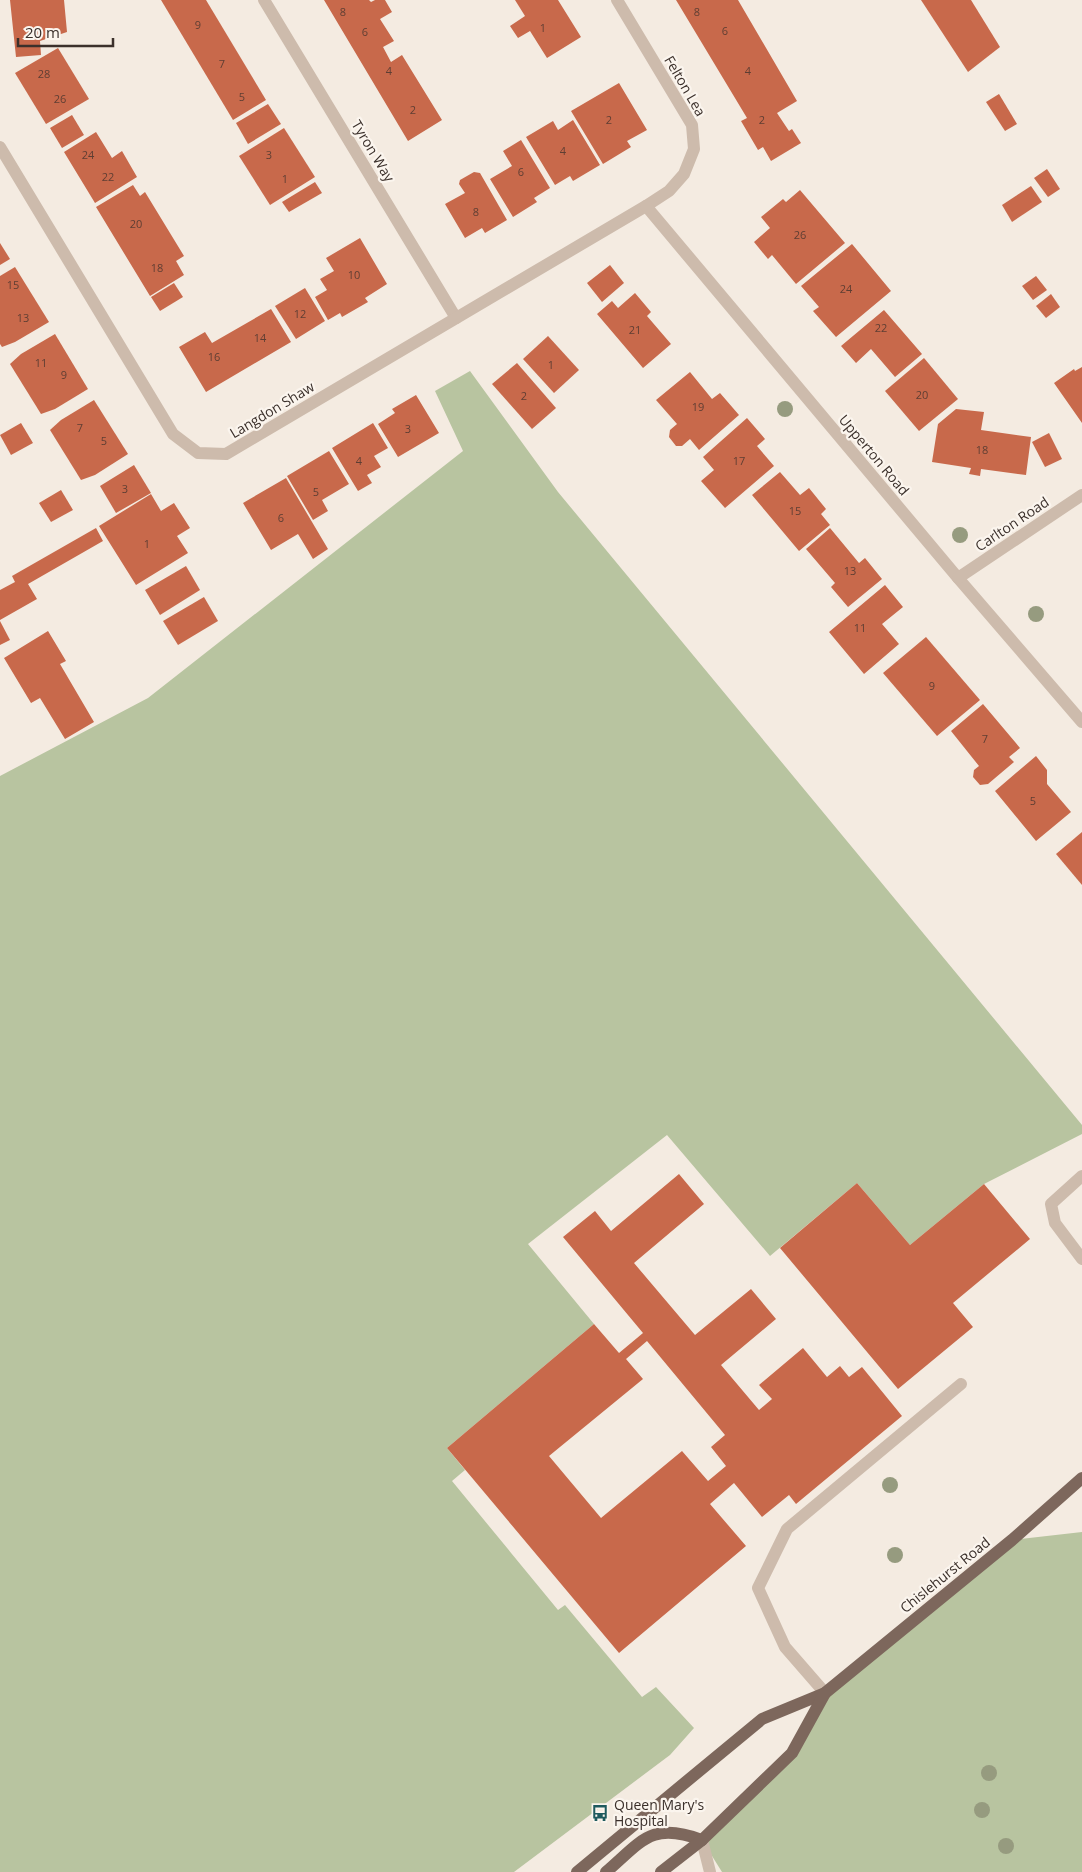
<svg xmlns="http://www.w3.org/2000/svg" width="1082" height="1872" font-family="'Open Sans',sans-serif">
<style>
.green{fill:#b8c4a0}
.building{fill:#c8694b;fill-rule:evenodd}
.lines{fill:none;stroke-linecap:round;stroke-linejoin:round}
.minor{stroke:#cdbbac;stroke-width:12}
.major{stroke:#7d675c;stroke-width:12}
.tree{fill:#969b7f}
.labels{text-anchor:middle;stroke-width:4.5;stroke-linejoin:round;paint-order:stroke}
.number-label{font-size:11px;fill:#5e3e33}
.street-label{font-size:14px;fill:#3b302b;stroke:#fbf5ee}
.poi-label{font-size:14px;fill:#3b302b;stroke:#fbf5ee;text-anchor:start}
</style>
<rect width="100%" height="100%" fill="#f4ebe1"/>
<g class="green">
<path d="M470,371L558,492L1082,1125V1134L984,1184L910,1245L857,1183L770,1256L667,1135L528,1244L594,1324L447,1448L465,1470L452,1481L558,1610L565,1605L642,1697L656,1687L694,1728L670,1755L514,1872H0V776L148,698L463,451L435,391Z"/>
<path d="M1082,1532V1872H722L702,1840L792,1753L825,1693L1012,1540Z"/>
</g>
<g class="building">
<path d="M10,0H64L67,32L40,41L41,55L16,57Z"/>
<path d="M161,0H206L266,100L233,120Z"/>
<path d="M324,0H369L371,2L375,0H385L392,12L380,19L394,41L383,47L391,62L402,55L442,120L408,141Z"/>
<path d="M515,0H558L581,37L547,58L530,31L518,38L510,26L525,16Z"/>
<path d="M676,0H738L797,101L777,113L789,131L792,129L801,143L771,161L763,147L758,150L741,121L747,118Z"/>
<path d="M921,0H971L1000,47L968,72Z"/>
<path d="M58,48L89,99L46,124L15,73Z"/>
<path d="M619,83L647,130L627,141L631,147L603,164L571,111Z"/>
<path d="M999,94L1017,124L1005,131L986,102Z"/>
<path d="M268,104L281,124L248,144L236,123Z"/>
<path d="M72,115L84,135L62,148L50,128Z"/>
<path d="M573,120L600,165L573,181L570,176L555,185L526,137L553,121L558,130Z"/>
<path d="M284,128L315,177L270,205L239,156Z"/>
<path d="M96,132L112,158L122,151L137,177L95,203L64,152Z"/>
<path d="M521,140L550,188L534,198L537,202L513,217L490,179L512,166L503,151Z"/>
<path d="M1047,169L1060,189L1048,197L1034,178Z"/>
<path d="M474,172L480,173L507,220L485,233L482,228L465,238L445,204L465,193L459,184L460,180Z"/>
<path d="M315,182L322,193L289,212L282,202Z"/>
<path d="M133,185L140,196L145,192L184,256L176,261L184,275L150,296L96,207Z"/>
<path d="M1031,186L1042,202L1012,222L1002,205Z"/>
<path d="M800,190L845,243L796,284L772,255L768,259L754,242L770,228L761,217L783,199L786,202Z"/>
<path d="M360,238L387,284L365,298L368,302L342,317L340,313L328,320L315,297L327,290L320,279L334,271L326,258Z"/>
<path d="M0,243L10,259L0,265Z"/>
<path d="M852,244L891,291L836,337L813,311L819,307L801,286Z"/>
<path d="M610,265L624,283L602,302L587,283Z"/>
<path d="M15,267L49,322L15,342L2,347L0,344V276Z"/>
<path d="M1036,276L1047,290L1033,300L1022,286Z"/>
<path d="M174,283L183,297L160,311L151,297Z"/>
<path d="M305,288L325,321L296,339L275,306Z"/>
<path d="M635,293L651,312L647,316L671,344L643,368L597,314L612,301L618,308Z"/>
<path d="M1051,294L1060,307L1046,318L1036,306Z"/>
<path d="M271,309L291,342L206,392L179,347L205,332L212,343Z"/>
<path d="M884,310L922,354L895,377L871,349L856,363L841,346Z"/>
<path d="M55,334L88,389L55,409L41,414L10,364L21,354Z"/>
<path d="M548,336L579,370L554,393L523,359Z"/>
<path d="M924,358L958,399L919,431L885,391Z"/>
<path d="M517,363L556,408L532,429L492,384Z"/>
<path d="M1082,367V423L1054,383L1074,369L1075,371Z"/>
<path d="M690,372L712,399L720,393L739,415L699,450L690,439L682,446H676L669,437L670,430L677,424L656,400Z"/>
<path d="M416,395L439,433L398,457L378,424L395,413L392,409Z"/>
<path d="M94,400L128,454L95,475L81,480L50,430L61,420Z"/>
<path d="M956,409L984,412L981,430L1031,437L1026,475L981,469L980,476L969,474L971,468L932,462L938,424Z"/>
<path d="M747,418L765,439L757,446L774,466L725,508L701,481L714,470L703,457Z"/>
<path d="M21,423L33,443L11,455L0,435Z"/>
<path d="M373,423L388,448L374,456L381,467L367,475L372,483L358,491L332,448Z"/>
<path d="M1049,433L1062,459L1045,467L1032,442Z"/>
<path d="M329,451L349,484L322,500L328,511L313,520L287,476Z"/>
<path d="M134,465L151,493L116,513L100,486Z"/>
<path d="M780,472L800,495L809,488L826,509L821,514L830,525L799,551L752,495Z"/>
<path d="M286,478L328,549L313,559L298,534L271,550L243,503Z"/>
<path d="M61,490L73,510L51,522L39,503Z"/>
<path d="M151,494L161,511L174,503L190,528L177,536L188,553L136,585L99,526Z"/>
<path d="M96,528L103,541L28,584L37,599L0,620V590L15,582L12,576Z"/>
<path d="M830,528L859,563L865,558L882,579L848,607L831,587L835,583L806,549Z"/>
<path d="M186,566L200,590L160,615L145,590Z"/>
<path d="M885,585L903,607L882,624L899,644L864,674L829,632Z"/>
<path d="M204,597L218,621L178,645L163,621Z"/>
<path d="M0,621L10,640L0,645Z"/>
<path d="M48,631L66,661L60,664L94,722L65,739L40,698L31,703L4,658Z"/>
<path d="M926,637L980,700L937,736L883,673Z"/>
<path d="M983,704L1020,748L1009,757L1014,762L988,784L980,785L973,777L974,770L979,766L951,731Z"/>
<path d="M1036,756L1047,770V784L1071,812L1036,841L995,791Z"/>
<path d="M1082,832V885L1056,854Z"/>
<path d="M679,1174L704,1204L634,1263L695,1335L751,1289L776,1319L721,1365L759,1410L772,1399L759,1385L803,1348L827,1377L840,1366L849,1377L862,1367L902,1416L796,1504L789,1495L762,1517L734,1483L710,1504L746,1546L619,1653L447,1448L594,1324L619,1353L643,1333L563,1237L595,1211L611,1231ZM647,1341L725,1435L711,1447L726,1466L708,1481L682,1451L601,1518L549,1456L643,1379L626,1359Z"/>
<path d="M857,1183L910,1245L984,1184L1030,1239L953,1303L973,1327L898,1389L780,1248Z"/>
</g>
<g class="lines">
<g class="minor">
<path d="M264,0L456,318"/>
<path d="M0,147L173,434L198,453L226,454L646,206L669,191L684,174L694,149L692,125L617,0"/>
<path d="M646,206L958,578L1082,722"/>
<path d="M958,578L1082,495"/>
<path d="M1082,1176L1051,1204L1055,1223L1082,1259"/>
<path d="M825,1693L785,1647L758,1588L787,1529L961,1384"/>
<path d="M702,1840L710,1872"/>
</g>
<g class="major">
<path d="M577,1872L762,1719L825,1693L1012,1540L1082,1478"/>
<path d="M606,1872C642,1841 651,1821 702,1840"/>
<path d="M661,1872L702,1840L792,1753L825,1693"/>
</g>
</g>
<g class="tree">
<circle cx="785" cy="409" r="8"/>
<circle cx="960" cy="535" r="8"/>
<circle cx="1036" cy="614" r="8"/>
<circle cx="890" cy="1485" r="8"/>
<circle cx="895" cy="1555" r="8"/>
<circle cx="989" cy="1773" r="8"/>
<circle cx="982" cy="1810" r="8"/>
<circle cx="1006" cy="1846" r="8"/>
</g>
<defs>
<g id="bus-bare" transform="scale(1.35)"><path d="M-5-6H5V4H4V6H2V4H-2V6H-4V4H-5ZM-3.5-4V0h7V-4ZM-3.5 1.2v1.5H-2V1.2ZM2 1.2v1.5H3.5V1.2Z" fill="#1f5a5e" stroke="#fbf5ee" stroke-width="2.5" paint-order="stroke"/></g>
</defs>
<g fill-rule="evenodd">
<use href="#bus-bare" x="600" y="1813"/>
</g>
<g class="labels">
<g class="number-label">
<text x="343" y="16">8</text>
<text x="697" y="16">8</text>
<text x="198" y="29">9</text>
<text x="543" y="32">1</text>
<text x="725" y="35">6</text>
<text x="365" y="36">6</text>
<text x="222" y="68">7</text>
<text x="389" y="75">4</text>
<text x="748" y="75">4</text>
<text x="44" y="78">28</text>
<text x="242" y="101">5</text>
<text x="60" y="103">26</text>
<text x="413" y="114">2</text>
<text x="609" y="124">2</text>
<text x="762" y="124">2</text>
<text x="563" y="155">4</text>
<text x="88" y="159">24</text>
<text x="269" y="159">3</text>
<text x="521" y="176">6</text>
<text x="108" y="181">22</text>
<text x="285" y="183">1</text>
<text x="476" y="216">8</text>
<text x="136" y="228">20</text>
<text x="800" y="239">26</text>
<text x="157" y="272">18</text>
<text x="354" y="279">10</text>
<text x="13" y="289">15</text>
<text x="846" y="293">24</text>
<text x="300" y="318">12</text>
<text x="23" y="322">13</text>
<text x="881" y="332">22</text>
<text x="635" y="334">21</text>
<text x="260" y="342">14</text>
<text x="214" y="361">16</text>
<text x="41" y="367">11</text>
<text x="551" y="369">1</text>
<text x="64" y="379">9</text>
<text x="922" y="399">20</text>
<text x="524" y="400">2</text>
<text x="698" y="411">19</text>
<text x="80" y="432">7</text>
<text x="408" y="433">3</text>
<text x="104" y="445">5</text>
<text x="982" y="454">18</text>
<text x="359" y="465">4</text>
<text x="739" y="465">17</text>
<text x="125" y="493">3</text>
<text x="316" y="496">5</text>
<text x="795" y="515">15</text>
<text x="281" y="522">6</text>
<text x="147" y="548">1</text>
<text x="850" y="575">13</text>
<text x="860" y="632">11</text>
<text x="932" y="690">9</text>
<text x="985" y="743">7</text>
<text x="1033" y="805">5</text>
</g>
<g class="street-label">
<text transform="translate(685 86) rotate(60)" y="5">Felton Lea</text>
<text transform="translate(373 151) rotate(59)" y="5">Tyron Way</text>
<text transform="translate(272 410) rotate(-31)" y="5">Langdon Shaw</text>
<text transform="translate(874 455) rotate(50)" y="5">Upperton Road</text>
<text transform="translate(1012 524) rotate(-34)" y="5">Carlton Road</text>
<text transform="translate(945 1575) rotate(-39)" y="5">Chislehurst Road</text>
</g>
<g class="poi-label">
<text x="614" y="1810">Queen Mary's<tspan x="614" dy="16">Hospital</tspan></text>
</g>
</g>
<path d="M18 38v8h95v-8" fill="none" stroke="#3b302b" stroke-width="2.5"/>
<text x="25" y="38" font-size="15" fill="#3b302b" stroke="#fbf5ee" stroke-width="4" paint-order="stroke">20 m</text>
</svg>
